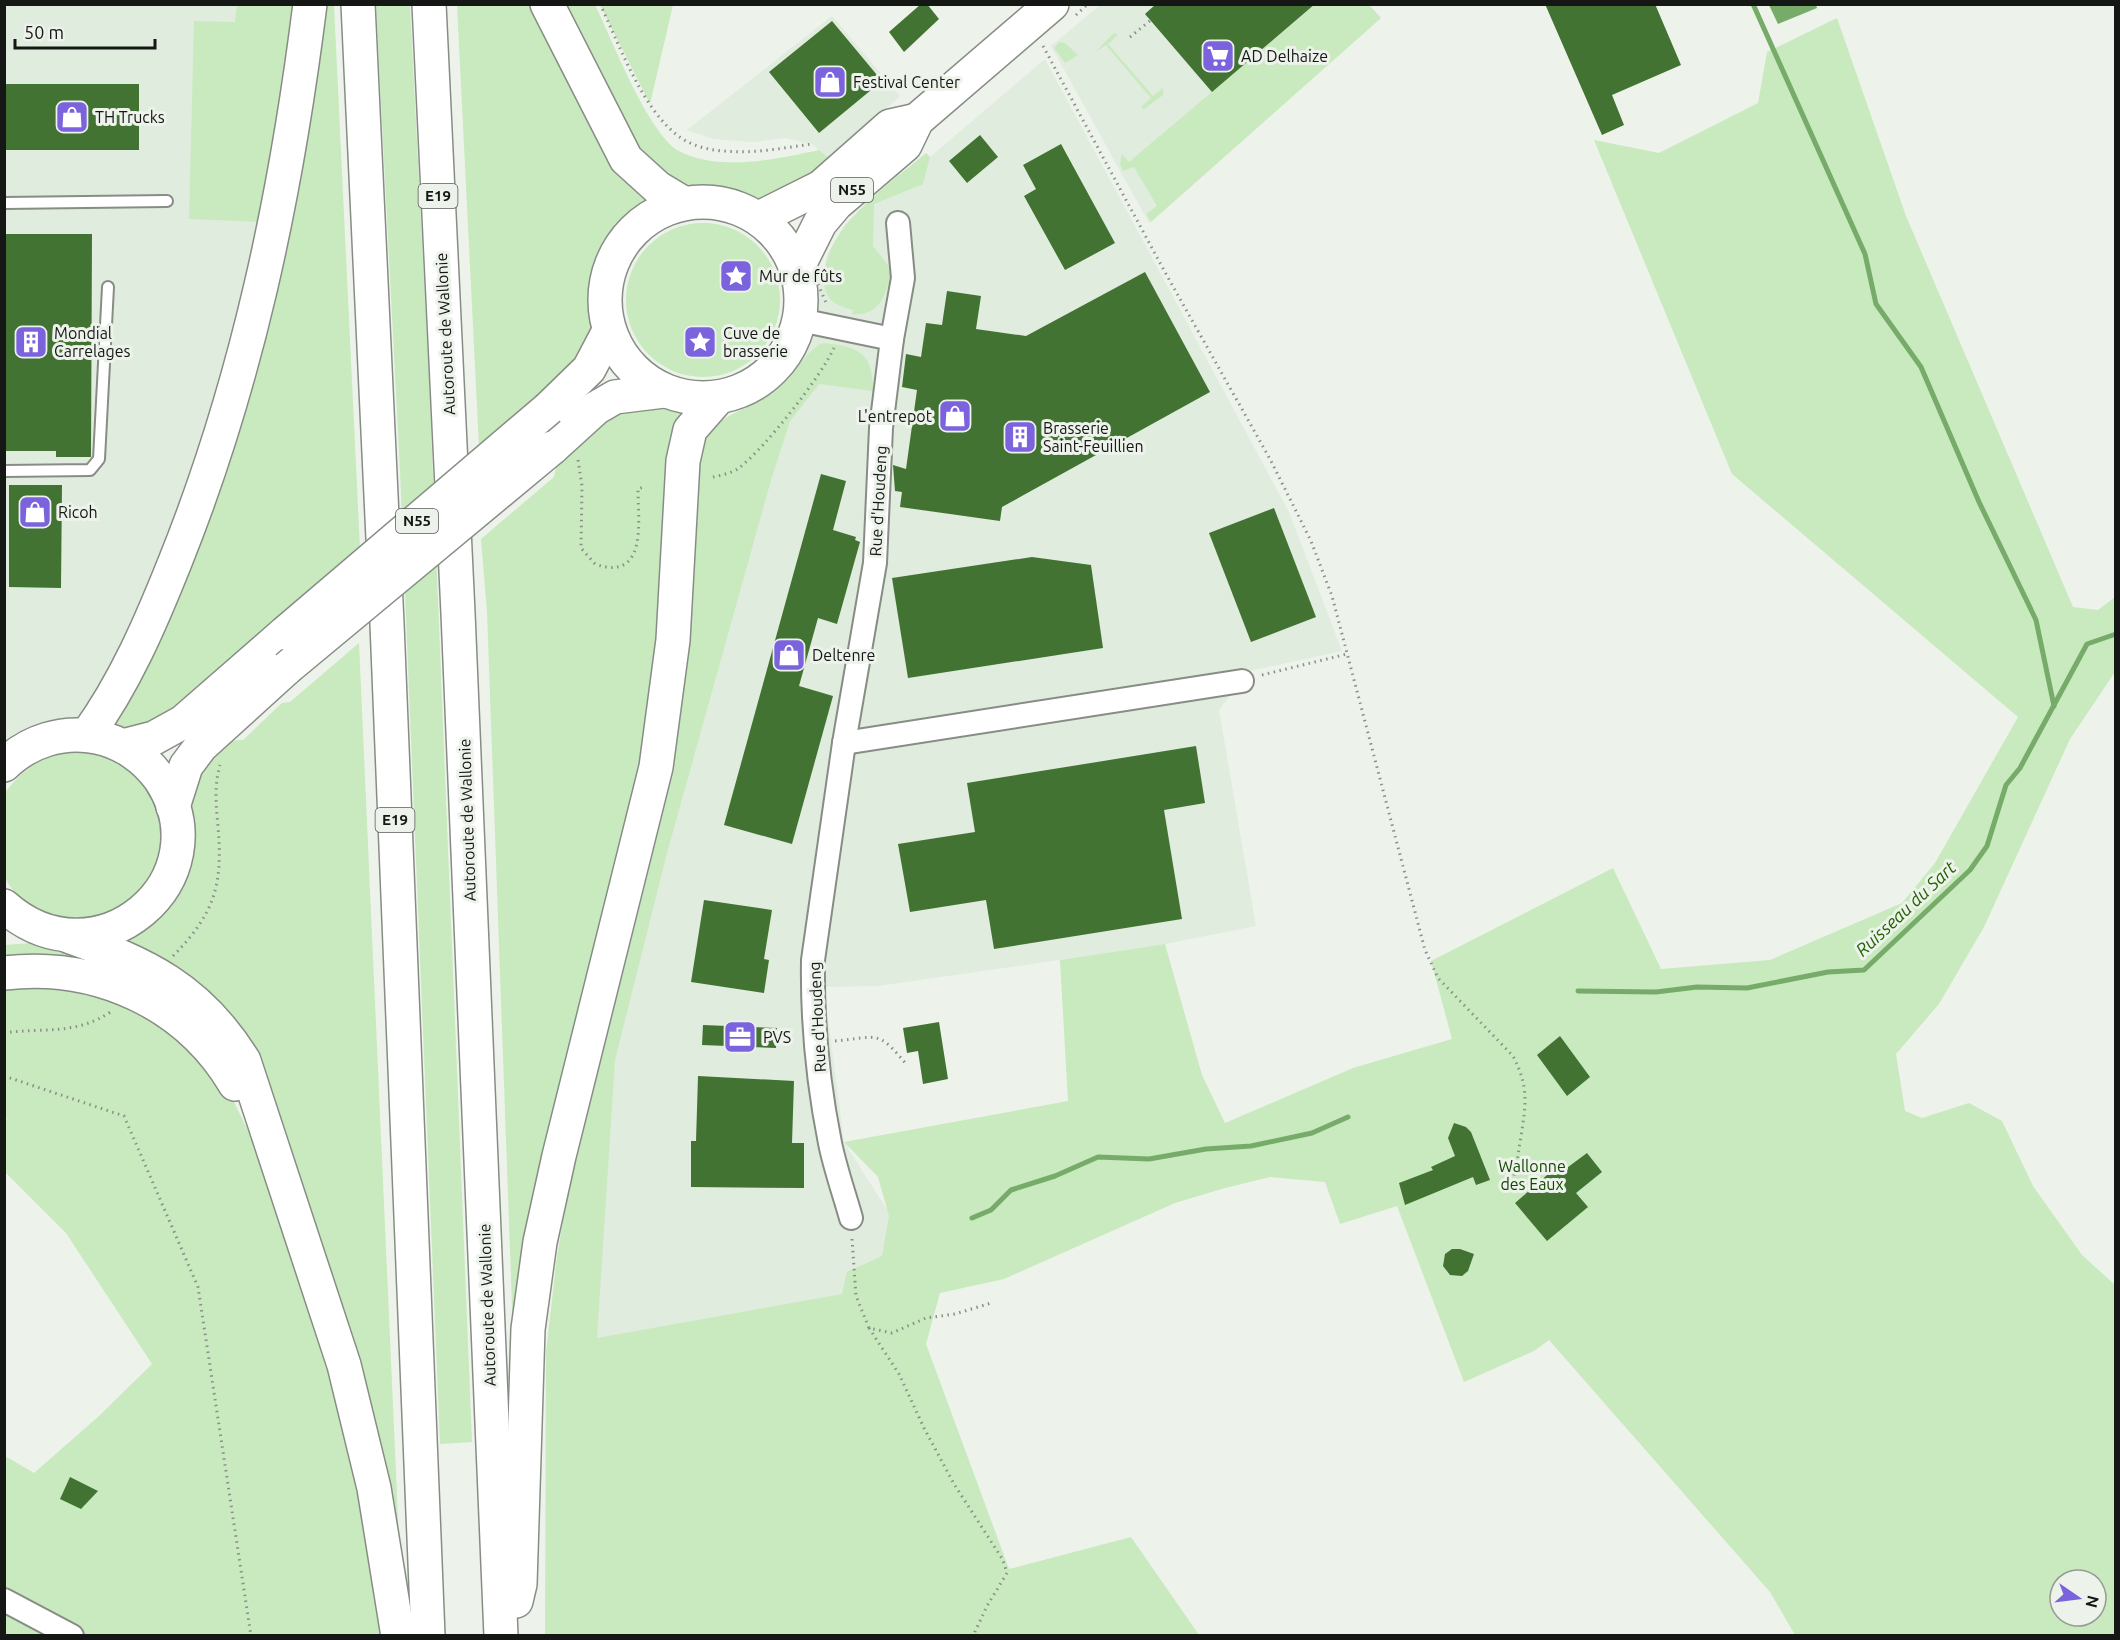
<svg xmlns="http://www.w3.org/2000/svg" width="2120" height="1640" font-family="Ubuntu,sans-serif">
<style>
.built{fill:#e0ecdd}
.green{fill:#c8eabe;fill-rule:evenodd}
.water{fill:#77ab69}
.lines{fill:none;stroke-linecap:round;stroke-linejoin:round}
.stream{stroke:#77ab69;stroke-width:5}
.building{fill:#427333}
.lane-casing{stroke:#878d85;stroke-width:14}
.street-casing{stroke:#878d85;stroke-width:26}
.primary-casing{stroke:#878d85;stroke-width:36}
.highway-casing{stroke:#878d85;stroke-width:36}
.path{stroke:#8b8f8a;stroke-width:3;stroke-dasharray:1.5 4.5;stroke-linecap:butt}
.lane{stroke:#fff;stroke-width:10}
.street{stroke:#fff;stroke-width:22}
.primary{stroke:#fff;stroke-width:33}
.highway{stroke:#fff;stroke-width:33}
.highway-bridge-casing{stroke:#878d85;stroke-width:36;stroke-linecap:butt}
.highway-bridge{stroke:#fff;stroke-width:33}
.labels{text-anchor:middle;stroke-width:6;stroke-linejoin:round;paint-order:stroke}
.shield{fill:#edf3eb;stroke:#555954;stroke-width:1.5}
.shield-label{font-size:15px;font-weight:bold;fill:#141714}
.poi-label{font-size:16px;fill:#141714;stroke:#edf3eb;text-anchor:start}
.street-label{font-size:16px;fill:#141714;stroke:#edf3eb}
.park-label{font-size:16px;fill:#154700;stroke:#edf3eb}
.water-label{font-size:18px;font-style:italic;fill:#226402;stroke:#edf3eb}
</style>
<rect width="100%" height="100%" fill="#edf3eb"/>
<g class="built">
<path d="M1369,4L1381,18L1149,223L1051,46L1100,5Z"/>
<path d="M5,5H299L230,373L158,570L85,718L5,748Z"/>
<path d="M832,16L900,96L830,159L812,144L785,138L753,142L713,139L687,130Z"/>
<path d="M1045,59L1289,512L1342,651L1249,671L1219,710L1256,926L1165,944L1060,960L878,986L824,987L844,1142L940,1293L842,1294L596,1339L557,1256L638,904L664,804L721,419L746,409L781,386L795,371L804,356L827,255L845,224L926,153L930,157Z"/>
</g>
<g class="green">
<path d="M1316,4L1369,5L1381,18L1151,222L1146,214L1157,206L1134,167L1123,171L1120,164L1122,154L1129,162Z"/>
<path d="M237,5H299L262,222L189,219L194,21L235,22Z"/>
<path d="M325,5H334L360,549L166,719L141,729H108L205,526Z"/>
<path d="M376,5H410L429,378L472,1442L440,1444L400,471Z"/>
<path d="M457,5H538L652,199C617,219 591,257 590,299C590,316 593,333 586,349C572,382 508,424 479,447Z"/>
<path d="M564,5H595C612,39 648,134 679,151C718,172 778,159 819,150L830,159L792,189L771,198L755,201L733,191L683,186L654,170L624,126Z"/>
<path d="M600,5H673L650,104Z"/>
<path d="M1837,18L1906,216L2073,607L2098,610L2115,597V672L2070,739L1984,927L1939,1004L1896,1054L1905,1111L1922,1118L1969,1103L2002,1121L2033,1186L2082,1255L2115,1285V1635H1795L1770,1592L1549,1340L1534,1351L1464,1382L1397,1206L1340,1224L1325,1182L1270,1177L1225,1188L1175,1203L1004,1279L940,1293L926,1344L1009,1569L1131,1537L1199,1635L545,1636L546,1352L557,1256L572,1169L664,804L678,720L700,447C718,411 751,411 781,386C797,373 803,352 823,343C859,347 873,352 873,391L819,384L790,421L771,480L667,853L615,1060L597,1338L842,1294L847,1272L882,1256L889,1216L878,1177L844,1142L1068,1101L1060,960L1165,944L1202,1075L1225,1123L1353,1068L1452,1039L1431,961L1613,868L1661,969L1770,960L1902,903L1935,863L2018,717L1732,474L1594,140L1659,153L1758,103L1767,52ZM2060,1580H2096V1616H2060Z"/>
<path d="M1114,33L1118,35L1108,44L1153,96L1163,88V95L1144,109L1141,107L1151,98L1106,45L1095,52Z"/>
<path d="M1059,42L1065,43L1078,55L1065,63L1054,48Z"/>
<path d="M926,153L930,157L923,184L874,204L873,246L888,265L893,286L888,285C883,303 873,316 852,314L853,310C836,306 824,299 824,280C824,226 889,185 926,153Z"/>
<circle cx="703" cy="300" r="77"/>
<path d="M652,405L688,413L642,780L514,1362L487,612L481,539L554,477L559,454L605,416Z"/>
<path d="M359,643L399,1540L256,1063L112,944L130,937L145,928L189,800L193,778L225,741L243,740L282,703L290,702Z"/>
<path d="M76,751C179,760 192,895 94,916C77,919 56,919 41,910C28,904 9,891 5,876C0,861 5,813 4,794L7,790C26,766 46,755 76,751Z"/>
<path d="M32,943L80,951L112,961L5,966L4,945Z"/>
<path d="M52,980L134,1001L212,1067L233,1100L257,1149L332,1382L362,1491L382,1635H5V1456L34,1473L99,1416L152,1364L66,1233L5,1172L4,1123L7,1119L5,1117V983Z"/>
</g>
<path class="water" d="M1769,5H1816L1817,8L1778,24Z"/>
<g class="lines">
<g class="stream">
<path d="M1753,4L1865,254L1876,304L1921,367L1979,502L2036,620L2054,706"/>
<path d="M1578,991L1656,992L1697,987L1747,988L1828,972L1864,970L1970,870L1987,846L2006,785L2020,768L2087,644L2116,634"/>
<path d="M972,1218L991,1210L1011,1190L1055,1176L1098,1157L1149,1159L1206,1149L1251,1146L1312,1133L1348,1117"/>
</g>
</g>
<g class="building">
<path d="M921,4H927L939,19L904,52L889,32Z"/>
<path d="M1156,4H1315L1212,92L1145,14Z"/>
<path d="M1545,4H1655L1681,65L1612,95L1624,125L1602,135Z"/>
<path d="M832,21L882,81L819,133L769,72Z"/>
<rect x="4" y="84" width="135" height="66"/>
<path d="M980,135L998,157L967,183L949,161Z"/>
<path d="M1061,144L1115,243L1065,270L1024,196L1036,189L1023,165Z"/>
<path d="M4,234H92L91,457H56V451H4Z"/>
<path d="M1145,272L1210,392L1002,507L1000,521L900,507L902,492L895,491L893,465L906,469L917,390L902,387L906,354L921,357L926,323L942,325L947,291L981,296L976,329L1026,336Z"/>
<path d="M821,474L846,481L833,530L856,537L855,540L860,542L837,624L818,618L799,686L833,696L792,844L724,825Z"/>
<path d="M9,485H62L61,588L9,587Z"/>
<path d="M1274,508L1316,617L1251,642L1209,533Z"/>
<path d="M1032,557L1091,565L1103,648L908,678L892,578Z"/>
<path d="M1196,746L1205,803L1164,810L1182,919L994,949L986,900L910,912L898,844L975,832L967,783Z"/>
<path d="M704,900L772,910L764,959L769,960L764,993L691,982Z"/>
<path d="M939,1022L948,1079L923,1084L918,1051L907,1053L903,1028Z"/>
<path d="M703,1025L777,1028L776,1048L702,1045Z"/>
<path d="M1560,1036L1590,1077L1567,1096L1537,1055Z"/>
<path d="M698,1076L794,1081L792,1143H804V1188L691,1187V1141H696Z"/>
<path d="M1454,1123L1466,1127L1471,1132L1490,1180L1476,1185L1473,1177L1405,1205L1399,1183L1433,1170L1431,1167L1455,1156L1448,1138Z"/>
<path d="M1587,1153L1602,1172L1576,1193L1588,1207L1547,1241L1515,1203L1555,1168L1560,1173Z"/>
<path d="M1452,1249H1460L1474,1254L1468,1271L1462,1276L1450,1275L1443,1266L1445,1254Z"/>
<path d="M70,1477L98,1491L81,1509L60,1499Z"/>
</g>
<g class="lines">
<g class="lane-casing">
<g id="lane">
<path d="M4,203L167,201"/>
<path d="M4,471L90,470L99,459L108,287"/>
</g>
</g>
<g class="street-casing">
<g id="street">
<path d="M800,320L892,339"/>
<path d="M844,743L1242,681"/>
<path d="M851,1218C844,1193 835,1168 830,1143C818,1083 812,1021 813,960L844,743L875,563L881,428L892,339L903,278L898,223"/>
<path d="M4,1600L72,1636"/>
</g>
</g>
<g class="primary-casing">
<g id="primary">
<path d="M759,218L821,187L890,126L917,120"/>
<path d="M797,269L820,223L836,204L905,145L917,120L1052,4"/>
</g>
</g>
<g class="highway-casing">
<g id="highway">
<path d="M358,4L387,624L428,1636"/>
<path d="M429,4L458,613L501,1636"/>
<path d="M547,4L626,159L658,188L683,203"/>
<circle cx="703" cy="300" r="98"/>
<path d="M549,408L589,369L609,331"/>
<path d="M552,448L596,408L615,397L664,391"/>
<path d="M87,735C125,683 151,622 175,562C247,383 286,196 310,4"/>
<path d="M123,746L154,738L183,722L285,633"/>
<path d="M4,765C29,741 63,730 97,737C122,742 145,758 160,779C226,879 97,989 4,906"/>
<path d="M173,807L186,766L201,746L287,668"/>
<path d="M68,936C146,964 199,988 244,1061L344,1365L374,1488L398,1636"/>
<path d="M4,973C97,962 187,1003 235,1084"/>
<path d="M516,1601L520,1584L528,1329L540,1242L559,1156L656,767L673,640L683,461L690,430L718,398"/>
</g>
</g>
<g class="path">
<path d="M600,4C619,44 642,108 677,135C691,146 708,150 724,151C753,154 783,148 812,144"/>
<path d="M1076,15L1088,4"/>
<path d="M1130,37L1151,20"/>
<path d="M1043,46L1166,274L1270,459L1311,541L1332,596L1425,950L1438,978L1513,1056C1529,1087 1526,1103 1521,1137C1518,1151 1518,1164 1513,1178"/>
<path d="M818,284L827,305"/>
<path d="M578,460L582,486L581,548L595,564C648,583 638,520 638,489L646,486"/>
<path d="M713,477C722,475 732,473 739,468C765,448 820,378 834,348"/>
<path d="M1262,675L1347,654"/>
<path d="M173,956C215,913 223,885 218,826C216,805 214,786 220,765"/>
<path d="M4,1033C45,1027 75,1036 112,1011"/>
<path d="M835,1041C879,1037 877,1029 907,1065"/>
<path d="M4,1076L124,1116L198,1287L251,1636"/>
<path d="M852,1239L856,1296L869,1328L892,1333L926,1318L955,1314L991,1303"/>
<path d="M869,1328L899,1374L924,1428L954,1484L1003,1560L1007,1573L987,1606L973,1636"/>
</g>
<use href="#lane" class="lane"/>
<use href="#street" class="street"/>
<use href="#primary" class="primary"/>
<use href="#highway" class="highway"/>
<g class="highway-bridge-casing">
<g id="highway-bridge">
<path d="M285,633L549,408"/>
<path d="M287,668L552,448"/>
</g>
</g>
<use href="#highway-bridge" class="highway-bridge"/>
</g>
<defs>
<g id="supermarket-square" transform="scale(1.725)"><rect x="-9" y="-9" width="18" height="18" rx="4" fill="#7c63de" stroke="#edf3eb"/><path d="M-6-5.5h2.5l.6 2H6L4.5 2H-2.5L-4.4-4H-6ZM-1.5 3.2a1.3 1.3 0 1 0 .1 0ZM3 3.2a1.3 1.3 0 1 0 .1 0Z" fill="#fff"/></g>
<g id="shop-square" transform="scale(1.725)"><rect x="-9" y="-9" width="18" height="18" rx="4" fill="#7c63de" stroke="#edf3eb"/><path d="M-5-2.5h2.3a2.7 3.5 0 0 1 5.4 0H5L5.5 6h-11ZM-1.5-2.5h3a1.5 2.3 0 0 0-3 0Z" fill="#fff"/></g>
<g id="sight-square" transform="scale(1.725)"><rect x="-9" y="-9" width="18" height="18" rx="4" fill="#7c63de" stroke="#edf3eb"/><path d="M0-6L1.8-2.2L6-1.7L2.9 1.2L3.7 5.4L0 3.3L-3.7 5.4L-2.9 1.2L-6-1.7L-1.8-2.2Z" fill="#fff"/></g>
<g id="building-square" transform="scale(1.725)"><rect x="-9" y="-9" width="18" height="18" rx="4" fill="#7c63de" stroke="#edf3eb"/><path d="M-4-6H4V6H1V3H-1V6H-4ZM-2.5-4.3h1.7v1.8h-1.7ZM.8-4.3h1.7v1.8H.8ZM-2.5-1h1.7V.8h-1.7ZM.8-1h1.7V.8H.8Z" fill="#fff"/></g>
<g id="office-square" transform="scale(1.725)"><rect x="-9" y="-9" width="18" height="18" rx="4" fill="#7c63de" stroke="#edf3eb"/><path d="M-6-3h4V-5.5h4V-3h4V5H-6ZM-1-4.5V-3h2v-1.5ZM-6 0V1H6V0Z" fill="#fff"/></g>
</defs>
<g fill-rule="evenodd">
<use href="#supermarket-square" x="1218" y="56"/>
<use href="#shop-square" x="830" y="82"/>
<use href="#shop-square" x="72" y="117"/>
<use href="#sight-square" x="736" y="276"/>
<use href="#building-square" x="31" y="342"/>
<use href="#sight-square" x="700" y="342"/>
<use href="#shop-square" x="955" y="416"/>
<use href="#building-square" x="1020" y="437"/>
<use href="#shop-square" x="35" y="512"/>
<use href="#shop-square" x="789" y="655"/>
<use href="#office-square" x="740" y="1037"/>
</g>
<g class="labels">
<g class="shield">
<rect x="831" y="178" width="42" height="24" rx="4.5"/>
<rect x="418.5" y="184" width="39" height="24" rx="4.5"/>
<rect x="396" y="509" width="42" height="24" rx="4.5"/>
<rect x="375.5" y="808" width="39" height="24" rx="4.5"/>
</g>
<g class="shield-label">
<text x="852" y="195">N55</text>
<text x="438" y="201">E19</text>
<text x="417" y="526">N55</text>
<text x="395" y="825">E19</text>
</g>
<g class="poi-label">
<text x="1241" y="62">AD Delhaize</text>
<text x="853" y="88">Festival Center</text>
<text x="95" y="123">TH Trucks</text>
<text x="759" y="282">Mur de fûts</text>
<text x="54" y="339">Mondial<tspan x="54" dy="18">Carrelages</tspan></text>
<text x="723" y="339">Cuve de<tspan x="723" dy="18">brasserie</tspan></text>
<text x="932" y="422" text-anchor="end">L'entrepot</text>
<text x="1043" y="434">Brasserie<tspan x="1043" dy="18">Saint-Feuillien</tspan></text>
<text x="58" y="518">Ricoh</text>
<text x="812" y="661">Deltenre</text>
<text x="763" y="1043">PVS</text>
</g>
<g class="street-label">
<text transform="translate(445 334) rotate(-93)" y="6">Autoroute de Wallonie</text>
<text transform="translate(878 501) rotate(-87)" y="6">Rue d'Houdeng</text>
<text transform="translate(467 820) rotate(-92)" y="6">Autoroute de Wallonie</text>
<text transform="translate(817 1017) rotate(-93)" y="6">Rue d'Houdeng</text>
<text transform="translate(487 1305) rotate(-92)" y="6">Autoroute de Wallonie</text>
</g>
<g class="park-label">
<text x="1532" y="1172">Wallonne<tspan x="1532" dy="18">des Eaux</tspan></text>
</g>
<g class="water-label">
<text transform="translate(1906 909) rotate(-43)" y="6">Ruisseau du Sart</text>
</g>
</g>
<rect width="2120" height="1640" fill="none" stroke="#141714" stroke-width="12"/>
<g transform="translate(2078 1598) rotate(104)"><circle r="28" fill="#edf3eb" stroke="#969b95" stroke-width="1.5"/>
<path d="M0-4.5L10 22L0 15L-10 22Z" fill="#7c63de"/>
<text y="-9" font-size="16" font-weight="bold" text-anchor="middle" fill="#141714">N</text>
</g>
<path d="M15 39v9h140v-9" fill="none" stroke="#141714" stroke-width="3"/>
<text x="24" y="39" font-size="18" fill="#141714" stroke="#edf3eb" stroke-width="4.5" paint-order="stroke">50 m</text>
</svg>
